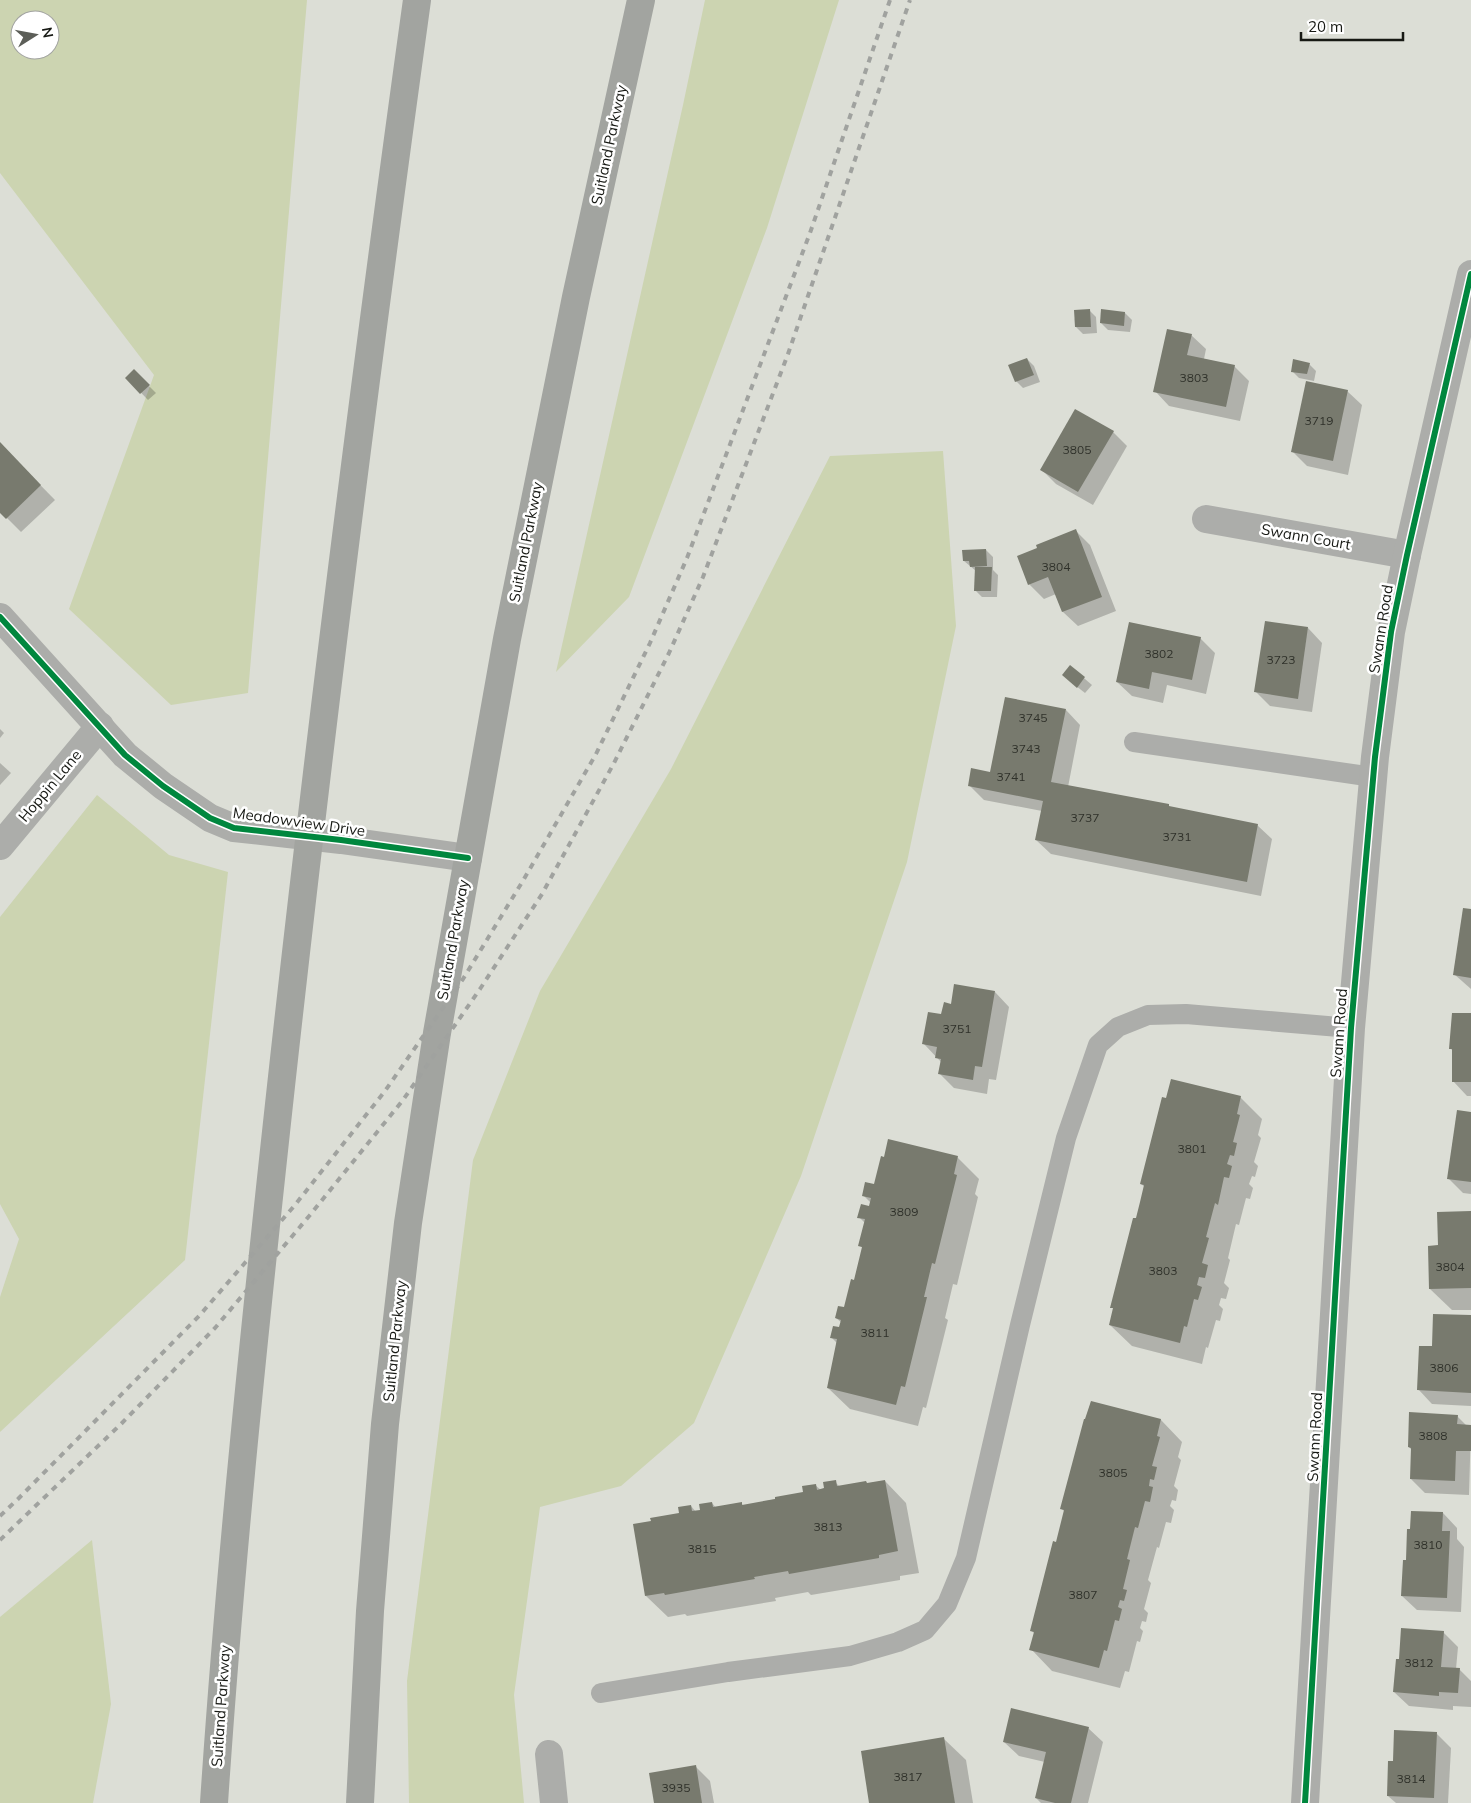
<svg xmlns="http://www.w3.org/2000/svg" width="1471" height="1803" font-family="Mulish,sans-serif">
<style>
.green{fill:#ccd4b1;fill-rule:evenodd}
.shadow{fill:#0003}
.building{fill:#787a6e}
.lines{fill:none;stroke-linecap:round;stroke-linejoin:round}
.service{stroke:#acadaa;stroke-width:20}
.minor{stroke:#acadaa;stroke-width:28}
.trunk{stroke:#a2a4a0;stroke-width:28}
.rail{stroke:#a0a29f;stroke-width:4;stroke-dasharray:6 6;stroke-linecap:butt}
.cycleway-casing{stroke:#fff;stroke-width:9}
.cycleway{stroke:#00873e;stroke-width:6}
.labels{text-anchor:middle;stroke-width:5;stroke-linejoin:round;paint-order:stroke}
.number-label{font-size:12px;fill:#2f312a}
.street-label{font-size:15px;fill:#171914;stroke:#fff}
</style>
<rect width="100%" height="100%" fill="#dcded6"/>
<g class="green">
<path d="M0,0H307L248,693L171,705L69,609L154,375L0,173ZM20,20H50V50H20Z"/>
<path d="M705,0H839L767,228L629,597L556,672L683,105Z"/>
<path d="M943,451L956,626L907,862L801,1176L694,1423L621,1486L540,1507L514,1695L524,1803H409L407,1681L473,1160L540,991L671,769L830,456Z"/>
<path d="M97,795L169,855L228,872L185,1260L0,1432V1297L19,1239L0,1204V917Z"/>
<path d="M92,1540L111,1704L93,1803H0V1617Z"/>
</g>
<g class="shadow">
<path d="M1089,310L1096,317L1097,333L1083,334L1076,327Z"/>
<path d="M1125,313L1132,320L1130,332L1108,330L1101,323Z"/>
<path d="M1191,335L1206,349L1204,359L1234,366L1249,381L1240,421L1169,406L1155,391Z"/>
<path d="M1027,359L1034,366L1040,382L1023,388L1016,381Z"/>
<path d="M1309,364L1316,371L1314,381L1299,378L1292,371Z"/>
<path d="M134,371L156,393L148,400L127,378Z"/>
<path d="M1347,391L1362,405L1348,475L1307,466L1292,451Z"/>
<path d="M1113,432L1127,446L1093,505L1056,484L1042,470Z"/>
<path d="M0,444L55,500L21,532L0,511Z"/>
<path d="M1076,531L1090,545L1116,611L1078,626L1063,612L1056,594L1044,599L1029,584L1038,549Z"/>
<path d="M986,550L993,557V570L998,575L997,597H982L975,590L976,571L964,561Z"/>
<path d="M1308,628L1322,643L1312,712L1270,706L1256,692Z"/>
<path d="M1200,638L1215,653L1206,694L1167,685L1163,703L1132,696L1117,682Z"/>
<path d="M1071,667L1092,685L1085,693L1071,682Z"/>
<path d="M1066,710L1080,725L1068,787L1257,825L1272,839L1261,896L1051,854L1036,840L1042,811L984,800L969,785L991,773Z"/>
<path d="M0,729L4,733L0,738Z"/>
<path d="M0,763L11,773L0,785Z"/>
<path d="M1471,911V989L1454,974Z"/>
<path d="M995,992L1009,1007L996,1080L989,1079L987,1094L954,1088L940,1074L942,1063L924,1044L942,1015Z"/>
<path d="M1471,1014V1096H1467L1453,1081V1051L1451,1049Z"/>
<path d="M1240,1097L1262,1119L1258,1135L1261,1138L1254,1162L1258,1166L1255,1177L1252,1176L1249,1184L1253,1188L1250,1199L1246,1198L1239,1225L1236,1224L1228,1258L1230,1260L1224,1283L1229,1288L1226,1299L1221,1298L1219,1305L1223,1309L1220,1321L1216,1320L1208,1348L1206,1347L1202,1364L1132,1346L1110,1325L1114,1310L1112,1307L1145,1187L1141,1184Z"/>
<path d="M1471,1113V1194L1463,1193L1449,1179Z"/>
<path d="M957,1157L979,1179L975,1194L978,1197L957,1285L953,1284L945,1318L948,1320L926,1408L923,1407L918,1426L850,1409L828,1388L837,1343L832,1338L840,1329L842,1323L836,1318L845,1308L855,1281L863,1248L859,1245L865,1223L859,1217L870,1207L871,1203L863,1195L875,1185Z"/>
<path d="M1471,1213V1310H1452L1430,1289L1439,1247Z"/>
<path d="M1471,1317V1406L1432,1404L1418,1389L1433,1348Z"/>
<path d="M1091,1402L1161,1420L1182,1442L1178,1457L1181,1460L1174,1486L1178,1490L1176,1501L1172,1500L1170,1506L1174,1510L1171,1523L1166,1522L1159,1548L1157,1547L1148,1580L1151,1583L1144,1609L1148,1613L1146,1622L1142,1621L1140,1628L1143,1631L1140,1642L1137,1641L1129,1672L1125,1671L1120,1688L1052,1671L1031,1649L1035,1634L1031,1630L1057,1544L1065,1512L1061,1508Z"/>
<path d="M1457,1416L1467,1426H1471L1469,1495L1425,1493L1411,1479L1412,1450L1409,1447Z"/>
<path d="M885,1481L906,1503L919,1573L900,1576V1580L811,1595L808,1592L775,1598L776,1601L687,1616L685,1614L668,1617L646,1596L681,1514L691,1506L696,1512L702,1511L712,1503L716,1508L741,1503L744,1506L804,1493L815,1485L821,1490L835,1482L840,1487Z"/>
<path d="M1443,1513L1457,1528V1539L1464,1547L1461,1612L1417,1610L1402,1596L1407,1561Z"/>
<path d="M1443,1632L1458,1647L1456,1669H1459L1471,1681V1707L1453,1706V1710L1409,1706L1394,1692L1400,1660Z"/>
<path d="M1088,1728L1103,1742L1088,1803H1041L1036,1798L1045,1762L1019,1756L1004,1742Z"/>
<path d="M1437,1734L1451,1748L1448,1803H1396L1388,1796L1394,1763Z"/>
<path d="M944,1739L966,1760L973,1803H871Z"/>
<path d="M696,1767L710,1781L714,1803H656Z"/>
</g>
<g class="building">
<path d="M1090,309L1091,327H1075L1074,310Z"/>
<path d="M1101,309L1125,312L1124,326L1100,323Z"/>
<path d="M1167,329L1192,334L1187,355L1235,365L1226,407L1153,392Z"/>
<path d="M1027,358L1034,375L1015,382L1008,365Z"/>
<path d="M1293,359L1310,363L1307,374L1291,372Z"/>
<path d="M134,369L150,385L140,394L125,378Z"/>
<path d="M1306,381L1348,390L1333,461L1291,452Z"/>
<path d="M1075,409L1114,431L1078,492L1040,470Z"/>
<path d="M0,442L41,485L6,519L0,513Z"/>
<path d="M1076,529L1102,597L1062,612L1048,577L1028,585L1017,556L1037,548L1036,545Z"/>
<path d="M986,549L987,566L970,567L969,561H963L962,550Z"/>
<path d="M975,567H992L991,591H974Z"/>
<path d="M1265,621L1308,627L1298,699L1254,692Z"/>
<path d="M1129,622L1201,637L1192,680L1152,672L1149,689L1116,682Z"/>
<path d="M1070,665L1085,677L1077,688L1062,675Z"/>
<path d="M1005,697L1066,709L1051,782L1169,804V806L1258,824L1247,882L1035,840L1043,801L968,786L971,768L990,772Z"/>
<path d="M1463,908L1471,909V978L1453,975Z"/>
<path d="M954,984L995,991L982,1067L975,1066L973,1080L938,1074L941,1059L935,1058L937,1047L922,1044L928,1012L941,1014L944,1002L951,1004Z"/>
<path d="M1452,1013H1471V1082H1452V1049H1449Z"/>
<path d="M1171,1079L1241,1096L1237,1114L1240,1115L1233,1142L1237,1143L1234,1156L1230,1155L1227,1164L1232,1166L1229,1178L1224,1177L1218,1205L1215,1203L1206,1237L1209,1238L1202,1263L1208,1265L1205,1278L1199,1277L1197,1285L1202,1287L1198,1300L1194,1299L1187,1327L1184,1326L1180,1343L1109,1325L1113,1308H1110L1133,1218H1136L1140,1202L1144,1185L1140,1184L1162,1097L1166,1098Z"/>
<path d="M1457,1110L1471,1112V1182L1447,1179Z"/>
<path d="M888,1139L958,1156L954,1174L957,1175L935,1264L932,1263L924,1297H927L905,1387L901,1386L896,1405L827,1388L837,1339L830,1338L833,1326L839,1327L841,1320L835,1318L838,1306L844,1307L851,1279L854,1280L862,1247L858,1246L865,1219L857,1218L861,1204L869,1206L871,1198L862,1196L865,1182L874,1184L881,1156L884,1157Z"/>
<path d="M1471,1211V1288L1429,1289L1428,1246L1438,1245L1437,1212Z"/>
<path d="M1433,1314L1471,1315V1393L1417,1390L1419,1346H1432Z"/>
<path d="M1091,1401L1161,1419L1157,1436L1160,1437L1152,1466L1157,1467L1154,1480L1150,1479L1149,1486L1153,1487L1150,1502L1145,1501L1138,1528L1135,1527L1127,1559L1130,1560L1123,1589L1127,1590L1124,1601L1120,1600L1118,1607L1122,1609L1119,1621L1115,1620L1107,1651L1104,1650L1099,1668L1029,1650L1034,1632L1030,1631L1053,1541L1056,1542L1064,1510L1060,1509L1084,1419H1085Z"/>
<path d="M1409,1412L1458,1415L1457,1424L1471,1425V1451H1456L1455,1481L1410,1479L1411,1448L1408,1447Z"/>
<path d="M836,1480L837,1486L866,1481L867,1483L885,1480L898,1551L879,1555V1558L789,1574L788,1571L754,1577L755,1579L665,1595L664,1593L645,1596L633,1524L651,1521L650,1518L679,1513L678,1507L691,1505L692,1511L700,1510L699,1504L712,1502L713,1507L742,1502V1505L775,1499V1497L803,1492L802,1486L816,1484L817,1490L824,1488L823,1482Z"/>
<path d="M1411,1511L1443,1512L1442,1531H1450L1447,1598L1401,1596L1403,1560H1406L1407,1529H1410Z"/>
<path d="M1401,1628L1444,1631L1441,1667L1460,1668L1458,1693L1439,1692V1696L1393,1692L1396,1659H1399Z"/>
<path d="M1011,1708L1089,1727L1071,1803H1055L1035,1798L1046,1752L1003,1742Z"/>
<path d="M1394,1730L1437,1732L1434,1798L1387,1796L1388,1761H1393Z"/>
<path d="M944,1737L955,1803H869L861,1751Z"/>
<path d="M696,1765L702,1803H654L649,1773Z"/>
</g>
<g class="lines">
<g class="service">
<path d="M1134,742L1373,777"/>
<path d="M601,1693L728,1672L850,1656L898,1642L925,1630L947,1604L966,1558L1020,1325L1066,1138L1098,1045L1118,1027L1148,1015L1186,1014L1351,1028"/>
</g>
<g class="minor">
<path d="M1206,519L1407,555"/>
<path d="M0,617L125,755L163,786L210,818L234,828L341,840L468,858"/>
<path d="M0,846L100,726"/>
<path d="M549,1754L554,1803"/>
<path d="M1305,1803L1351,1028L1375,757L1391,632L1407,555L1471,274"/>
</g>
<g class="trunk">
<path d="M214,1803C230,1563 255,1324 281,1086C321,723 367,361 417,0"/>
<path d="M360,1803L370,1611L385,1424L408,1223L437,1033L507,639L576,297L641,0"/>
</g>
<g class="rail">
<path d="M0,1516L18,1499L199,1316L295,1205L385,1091L463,979L524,879L596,754L650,643L687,558L810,233L890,0"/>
<path d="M0,1540L121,1424L215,1328L310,1215L403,1100L480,989L542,894L614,763L669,653L703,577L788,354L910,0"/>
</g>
<g class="cycleway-casing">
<g id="cycleway">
<path d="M0,617L125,755L163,786L210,818L234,828L341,840L468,858"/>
<path d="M1305,1803L1351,1028L1375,757L1391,632L1407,555L1471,274"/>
</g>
</g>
<use href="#cycleway" class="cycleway"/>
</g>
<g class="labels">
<g class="number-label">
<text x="1194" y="382">3803</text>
<text x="1319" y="425">3719</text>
<text x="1077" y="454">3805</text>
<text x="1056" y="571">3804</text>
<text x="1159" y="658">3802</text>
<text x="1281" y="664">3723</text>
<text x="1033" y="722">3745</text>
<text x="1026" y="753">3743</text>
<text x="1011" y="781">3741</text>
<text x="1085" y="822">3737</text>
<text x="1177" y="841">3731</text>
<text x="957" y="1033">3751</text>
<text x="1192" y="1153">3801</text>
<text x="904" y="1216">3809</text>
<text x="1450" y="1271">3804</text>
<text x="1163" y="1275">3803</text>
<text x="875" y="1337">3811</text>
<text x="1444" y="1372">3806</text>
<text x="1433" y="1440">3808</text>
<text x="1113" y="1477">3805</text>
<text x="828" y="1531">3813</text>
<text x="1428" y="1549">3810</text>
<text x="702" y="1553">3815</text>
<text x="1083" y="1599">3807</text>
<text x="1419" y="1667">3812</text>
<text x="908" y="1781">3817</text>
<text x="1411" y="1783">3814</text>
<text x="676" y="1792">3935</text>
</g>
<g class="street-label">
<text transform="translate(609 145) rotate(-78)" y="5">Suitland Parkway</text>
<text transform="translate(1306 537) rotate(10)" y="5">Swann Court</text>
<text transform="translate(526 542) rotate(-79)" y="5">Suitland Parkway</text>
<text transform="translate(1381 629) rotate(-81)" y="5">Swann Road</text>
<text transform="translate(50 786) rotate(-50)" y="5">Hoppin Lane</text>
<text transform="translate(299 822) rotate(8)" y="5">Meadowview Drive</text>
<text transform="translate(453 940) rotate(-80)" y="5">Suitland Parkway</text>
<text transform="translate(1339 1033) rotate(-86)" y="5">Swann Road</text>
<text transform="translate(395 1341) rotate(-84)" y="5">Suitland Parkway</text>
<text transform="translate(1315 1437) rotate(-87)" y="5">Swann Road</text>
<text transform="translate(221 1706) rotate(-86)" y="5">Suitland Parkway</text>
</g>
</g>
<g transform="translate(35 35) rotate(79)"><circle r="24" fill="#ffffff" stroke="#a2a3a1"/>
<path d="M0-4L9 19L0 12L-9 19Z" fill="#5c5e58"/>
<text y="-8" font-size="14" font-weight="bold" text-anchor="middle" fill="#171914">N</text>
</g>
<path d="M1301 32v8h102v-8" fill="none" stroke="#171914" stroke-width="2.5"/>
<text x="1308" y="32" font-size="15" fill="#171914" stroke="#ffffff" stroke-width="4" paint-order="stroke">20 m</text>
</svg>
